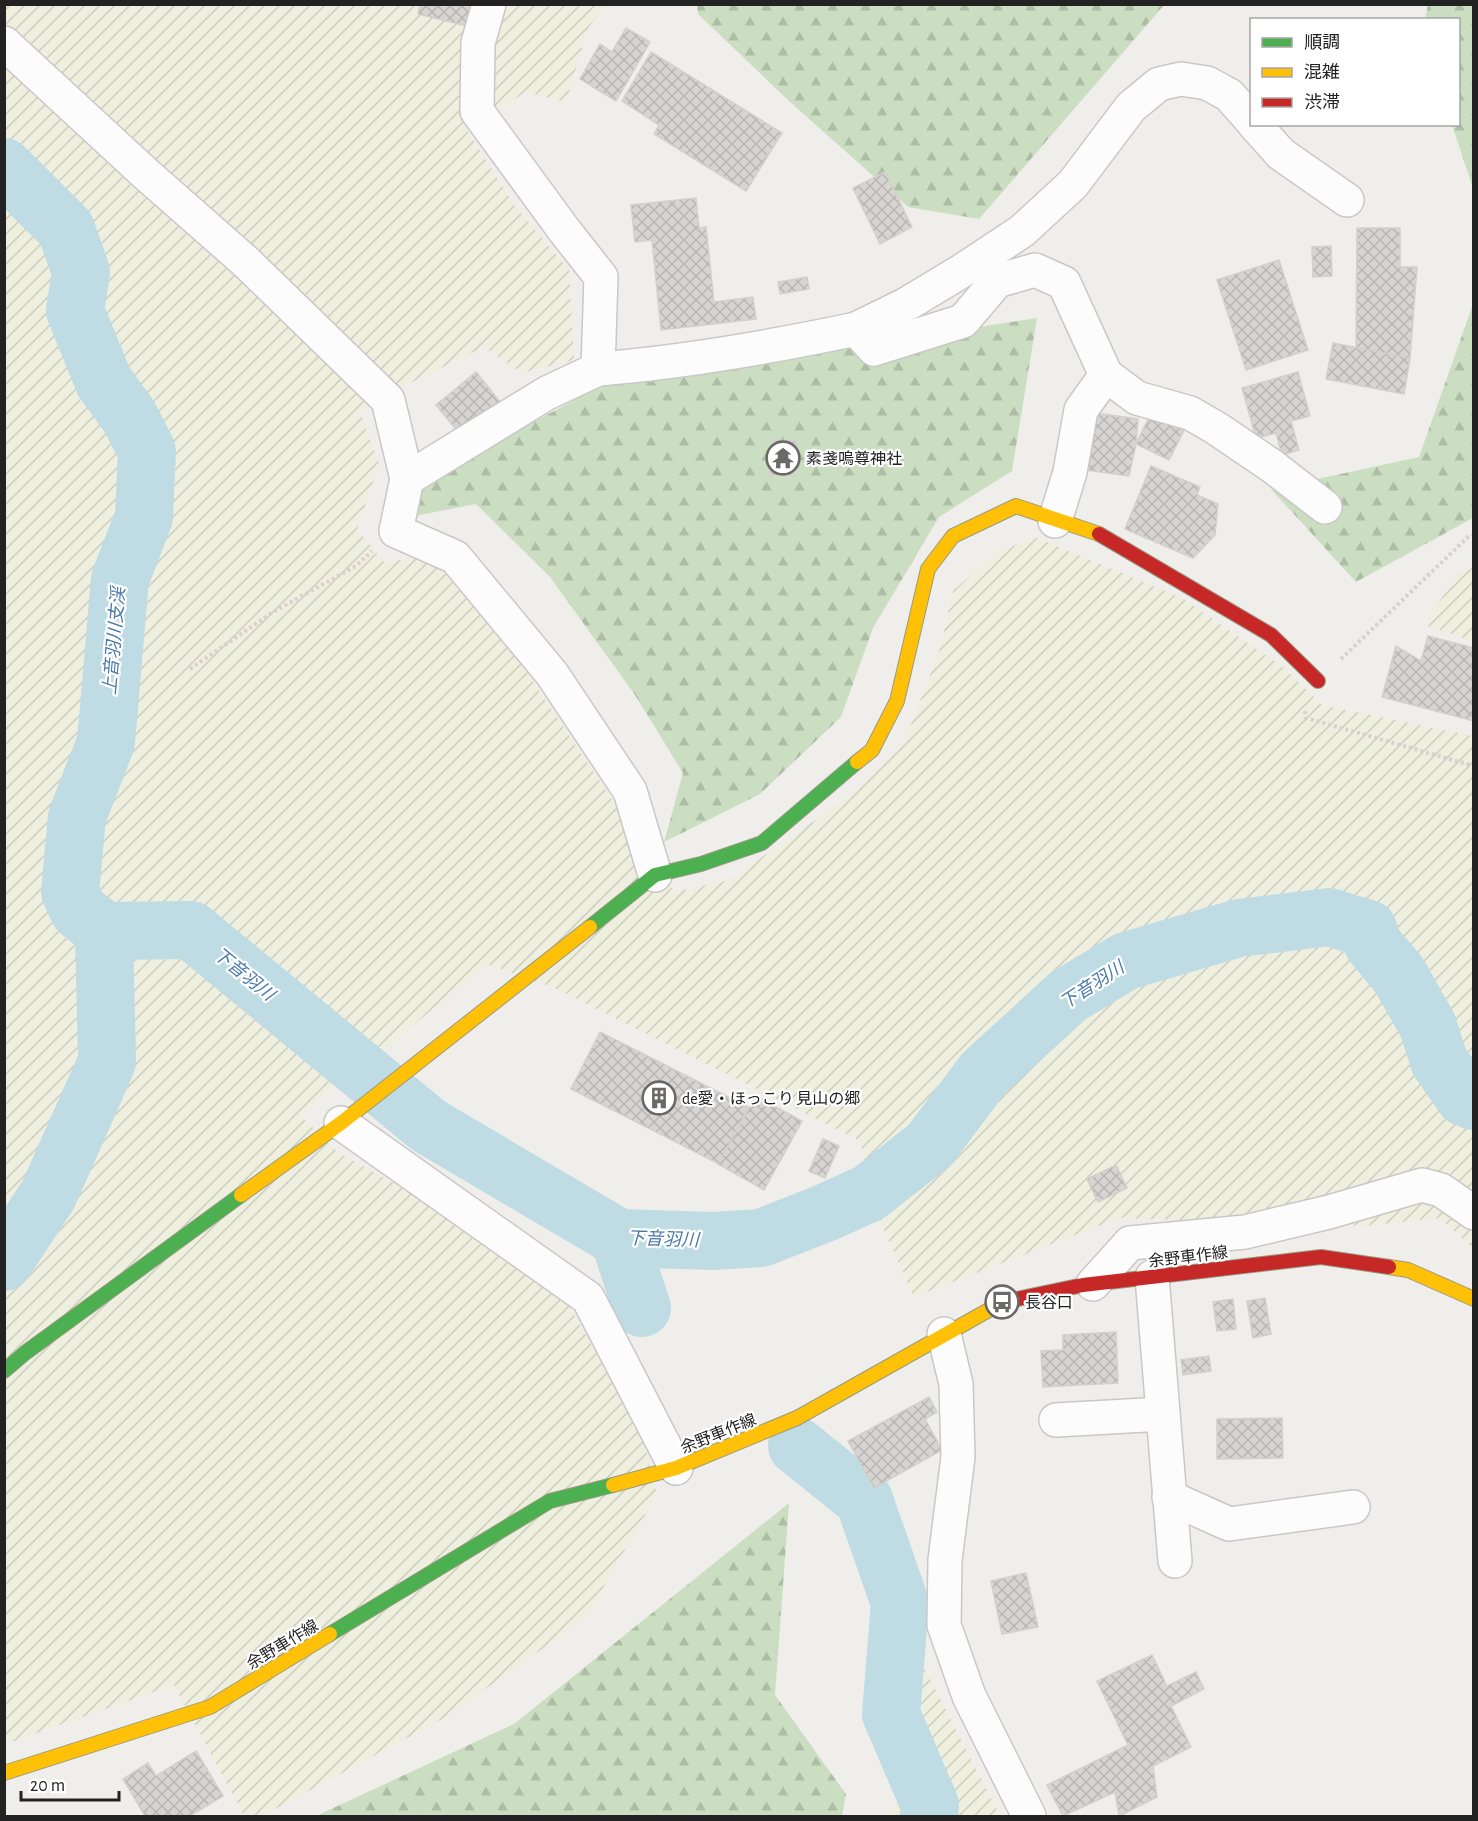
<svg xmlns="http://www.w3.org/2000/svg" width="1478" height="1821" font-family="'Alegreya Sans','Noto Sans JP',sans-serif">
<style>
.farmland{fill:url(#farmland-furrows)}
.forest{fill:url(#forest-firs)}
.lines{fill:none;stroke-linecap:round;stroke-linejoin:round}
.river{stroke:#bfdbe3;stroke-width:58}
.building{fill:url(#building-cross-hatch);stroke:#d3d0cc;stroke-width:1.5}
.street-casing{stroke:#c9c8c7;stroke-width:36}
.fast-casing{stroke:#999a82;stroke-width:16}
.slow-casing{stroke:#999a82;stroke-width:16}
.jam-casing{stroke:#999a82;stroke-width:16}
.path{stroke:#dccecd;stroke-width:4;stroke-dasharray:3 3;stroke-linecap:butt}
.street{stroke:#fdfcfc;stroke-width:33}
.fast{stroke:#4caf50;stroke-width:14}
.slow{stroke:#ffc107;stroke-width:14}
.jam{stroke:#c62828;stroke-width:14}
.labels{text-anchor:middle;stroke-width:4.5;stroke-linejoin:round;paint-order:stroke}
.poi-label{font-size:16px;fill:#222;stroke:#fff;text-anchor:start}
.street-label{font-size:16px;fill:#222;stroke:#fff}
.water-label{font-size:18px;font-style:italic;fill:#4a7aab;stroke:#fff}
</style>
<defs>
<pattern id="farmland-furrows" width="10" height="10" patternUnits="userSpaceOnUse" patternTransform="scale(1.5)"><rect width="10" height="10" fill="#efefdf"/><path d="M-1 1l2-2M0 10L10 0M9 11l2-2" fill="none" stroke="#cdcdbf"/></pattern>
<pattern id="forest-firs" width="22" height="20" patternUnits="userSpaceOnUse" patternTransform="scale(1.5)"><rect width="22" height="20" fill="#cbdec1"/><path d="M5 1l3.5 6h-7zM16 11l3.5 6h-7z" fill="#aebea6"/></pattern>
<pattern id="building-cross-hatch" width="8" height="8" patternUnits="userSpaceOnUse" patternTransform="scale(1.5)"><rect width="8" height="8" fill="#d7d4d2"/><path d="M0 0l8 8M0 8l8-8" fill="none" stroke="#b8b6b4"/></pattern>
</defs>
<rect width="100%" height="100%" fill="#f0eeeb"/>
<g class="farmland">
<path d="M4,5H606L588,28L566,102L526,92L467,130L514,205L569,270L574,360L522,373L484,347L404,386L360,412L379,464L357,530L385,563L429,555L519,661L674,892L729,880L846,799L903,745L939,652L953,591L996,553L1035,537L1182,598L1284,668L1322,705L1473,736V1248L1440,1218L1363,1226L1119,1218L914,1297L879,1219L860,1141L555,988L487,964L388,1046L299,1114L339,1153L469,1225L565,1299L641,1430L657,1494L586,1618L444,1718L262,1816H244L174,1685L5,1744Z"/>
<path d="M1473,568V641L1424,625L1458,573Z"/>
<path d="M919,1657L1000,1816H888L927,1762L892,1675Z"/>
</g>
<g class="forest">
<path d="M697,5H1164L979,219L908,207L789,101L698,14Z"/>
<path d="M1428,5H1473V188L1452,125L1458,124V20L1425,19Z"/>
<path d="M1473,304V518L1356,582L1271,489L1419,457Z"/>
<path d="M1037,318L1012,471L939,517L873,628L841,717L760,794L664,842L683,773L635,695L550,577L476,504L410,517L414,487L604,384Z"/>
<path d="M789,1503L775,1695L846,1794L842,1816H316L514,1724Z"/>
</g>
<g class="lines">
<g class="river">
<path d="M4,167L66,229L81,272L75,311L104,382L129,416L147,451L144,517L120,579L106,742L77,817L70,892L79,911L104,931"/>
<path d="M104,931L191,930L429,1126L619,1238L713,1241L761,1238L825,1213L869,1193L930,1145L984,1073L1068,996L1126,961L1239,928L1329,917L1368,929L1373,944L1399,975L1428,1026L1439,1061L1464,1097L1474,1101"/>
<path d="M619,1238L642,1308"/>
<path d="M4,1262L48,1195L107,1062L104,931"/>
<path d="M797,1446L864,1500L900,1603L891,1714L930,1805L929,1816"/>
</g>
</g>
<g class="building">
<path d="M420,4H472L467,26L418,14Z"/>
<path d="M626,28L650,42L616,101L580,79L600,44L612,52Z"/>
<path d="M651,52L782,133L746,191L654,134L659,125L622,101Z"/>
<path d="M885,172L912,227L880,244L853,188Z"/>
<path d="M696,198L699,228L706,227L714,302L753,297L756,319L661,330L652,240L635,242L631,205Z"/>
<path d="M1357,228H1400V267H1417L1410,358L1356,354Z"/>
<path d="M1331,246L1332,276L1313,277L1312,247Z"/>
<path d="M1279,260L1308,350L1246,370L1217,280Z"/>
<path d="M807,277L809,289L780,294L778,282Z"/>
<path d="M1333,343L1410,358L1404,394L1326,379Z"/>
<path d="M476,372L500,402L460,434L436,405Z"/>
<path d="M1298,372L1310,416L1291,421L1299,450L1282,455L1276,433L1256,438L1242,388Z"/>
<path d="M1095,413L1138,419L1136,444L1129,476L1086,470Z"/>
<path d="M1151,413L1184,430L1169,460L1136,444Z"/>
<path d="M772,440L796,441L794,476L770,475Z"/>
<path d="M1151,466L1200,487L1197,495L1218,504L1215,535L1193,558L1125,529Z"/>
<path d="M1428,636L1474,648V721L1382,697L1396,646L1421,661Z"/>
<path d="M600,1032L748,1107L719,1164L571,1089Z"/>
<path d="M756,1096L802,1121L764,1190L718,1164Z"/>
<path d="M823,1139L839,1146L825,1178L809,1171Z"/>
<path d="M1116,1165L1127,1188L1098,1202L1087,1179Z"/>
<path d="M1265,1298L1271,1334L1253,1338L1247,1301Z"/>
<path d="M1233,1299L1236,1329L1217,1331L1213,1302Z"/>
<path d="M1116,1332L1118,1383L1043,1387L1041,1351L1063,1350V1335Z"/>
<path d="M1209,1356L1211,1371L1183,1375L1181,1360Z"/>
<path d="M929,1397L937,1412L925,1419L942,1450L874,1488L848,1441Z"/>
<path d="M1282,1418L1283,1458L1217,1459V1419Z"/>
<path d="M1026,1573L1038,1627L1002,1634L991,1581Z"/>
<path d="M1152,1655L1167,1686L1196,1672L1204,1689L1171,1706L1191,1747L1153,1766L1157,1797L1119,1816L1115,1792L1063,1816L1047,1785L1128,1745L1097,1681Z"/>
<path d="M196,1751L223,1796L190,1816H145L123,1779L148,1763L156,1776Z"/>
</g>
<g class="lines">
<g class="street-casing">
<g id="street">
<path d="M4,43L146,174L246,262L388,400L407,479L396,531L455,557L552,674L630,791L655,875"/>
<path d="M1254,124L1281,154L1347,200"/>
<path d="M856,329L907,304L960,272L1022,231L1073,184L1131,107L1159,84L1181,79L1207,83L1229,95L1252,121"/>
<path d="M598,369C685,362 771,347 856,329L874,349L963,321L997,281L1035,270L1064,283L1106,375L1081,410L1070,472L1055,521"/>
<path d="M1106,375L1137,398L1190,413L1216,428L1272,466L1325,507"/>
<path d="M407,479L547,393L598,369L601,277L564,230L477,111L478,43L489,4"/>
<path d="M341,1123L588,1298L676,1468"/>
<path d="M1152,1277L1175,1561"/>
<path d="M1093,1284L1130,1243L1245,1232L1329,1212L1422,1185L1441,1190L1474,1213"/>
<path d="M944,1334L956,1384L958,1457L945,1560L944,1625L969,1696L1029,1816"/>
<path d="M1056,1420L1163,1414"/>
<path d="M1169,1497L1229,1524L1353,1507"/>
</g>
</g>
<g class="fast-casing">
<g id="fast">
<path d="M590,927L655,875L701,864L762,843L857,762"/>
<path d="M4,1371L25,1353L241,1195"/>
<path d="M330,1634L550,1501L613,1485"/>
</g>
</g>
<g class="slow-casing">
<g id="slow">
<path d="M857,762L872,750L897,701L928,569L953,536L1016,506L1099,534"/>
<path d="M241,1195L341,1123L590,927"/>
<path d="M1389,1267L1408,1270L1474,1299"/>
<path d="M613,1485L676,1468L797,1418L1003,1302"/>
<path d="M4,1773L210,1707L330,1634"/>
</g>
</g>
<g class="jam-casing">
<g id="jam">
<path d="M1099,534L1271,635L1318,681"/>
<path d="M1003,1302L1083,1285L1321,1257L1389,1267"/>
</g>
</g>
<g class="path">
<path d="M1341,659L1468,537L1474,535"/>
<path d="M190,669L273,612L356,566L372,551"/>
<path d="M1305,711L1306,718L1474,766"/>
</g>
<use href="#street" class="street"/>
<use href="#fast" class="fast"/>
<use href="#slow" class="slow"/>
<use href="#jam" class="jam"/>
</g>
<defs>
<g id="temple-ring" transform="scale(1.725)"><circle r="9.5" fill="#fff" stroke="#6a6968" stroke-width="1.5"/><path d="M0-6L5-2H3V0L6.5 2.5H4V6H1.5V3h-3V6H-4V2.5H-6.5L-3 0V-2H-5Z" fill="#6a6968"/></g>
<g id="building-ring" transform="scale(1.725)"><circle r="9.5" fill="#fff" stroke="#6a6968" stroke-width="1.5"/><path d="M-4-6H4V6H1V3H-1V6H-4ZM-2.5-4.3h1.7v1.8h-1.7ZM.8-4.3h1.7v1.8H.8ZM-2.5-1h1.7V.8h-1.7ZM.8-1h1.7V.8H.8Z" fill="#6a6968"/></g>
<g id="bus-ring" transform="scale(1.725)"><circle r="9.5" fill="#fff" stroke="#6a6968" stroke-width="1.5"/><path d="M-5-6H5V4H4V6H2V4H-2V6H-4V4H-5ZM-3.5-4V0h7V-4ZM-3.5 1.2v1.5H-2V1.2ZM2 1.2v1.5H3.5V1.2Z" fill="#6a6968"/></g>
</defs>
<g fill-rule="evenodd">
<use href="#temple-ring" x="783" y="458"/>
<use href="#building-ring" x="659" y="1098"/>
<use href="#bus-ring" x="1002" y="1302"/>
</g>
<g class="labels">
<g class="poi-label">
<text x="806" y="464">素戔嗚尊神社</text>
<text x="682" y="1104">de愛・ほっこり 見山の郷</text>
<text x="1025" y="1308">長谷口</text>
</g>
<g class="street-label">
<text transform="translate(1188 1256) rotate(-7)" y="6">余野車作線</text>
<text transform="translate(718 1433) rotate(-22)" y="6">余野車作線</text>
<text transform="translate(282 1644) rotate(-31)" y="6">余野車作線</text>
</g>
<g class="water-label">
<text transform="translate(114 641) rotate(-85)" y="6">上音羽川支渓</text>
<text transform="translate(244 974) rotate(39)" y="6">下音羽川</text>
<text transform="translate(1092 985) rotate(-33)" y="6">下音羽川</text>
<text transform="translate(663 1239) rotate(2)" y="6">下音羽川</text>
</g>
</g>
<rect width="1478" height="1821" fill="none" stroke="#222222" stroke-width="12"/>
<rect x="1250" y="18" width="210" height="108" fill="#ffffff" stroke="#a7a7a7" stroke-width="1.5"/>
<rect x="1262" y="38" width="30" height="9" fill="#4caf50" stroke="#a7a7a7" stroke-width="1.5"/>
<text x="1304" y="48" font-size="18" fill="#222222">順調</text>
<rect x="1262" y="68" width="30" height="9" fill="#ffc107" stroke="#a7a7a7" stroke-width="1.5"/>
<text x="1304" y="78" font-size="18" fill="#222222">混雑</text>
<rect x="1262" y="98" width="30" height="9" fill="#c62828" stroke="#a7a7a7" stroke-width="1.5"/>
<text x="1304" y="108" font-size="18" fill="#222222">渋滞</text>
<path d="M21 1791v9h98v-9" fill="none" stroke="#222222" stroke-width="3"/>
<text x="30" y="1791" font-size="18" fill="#222222" stroke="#ffffff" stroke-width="4.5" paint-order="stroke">20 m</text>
</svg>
